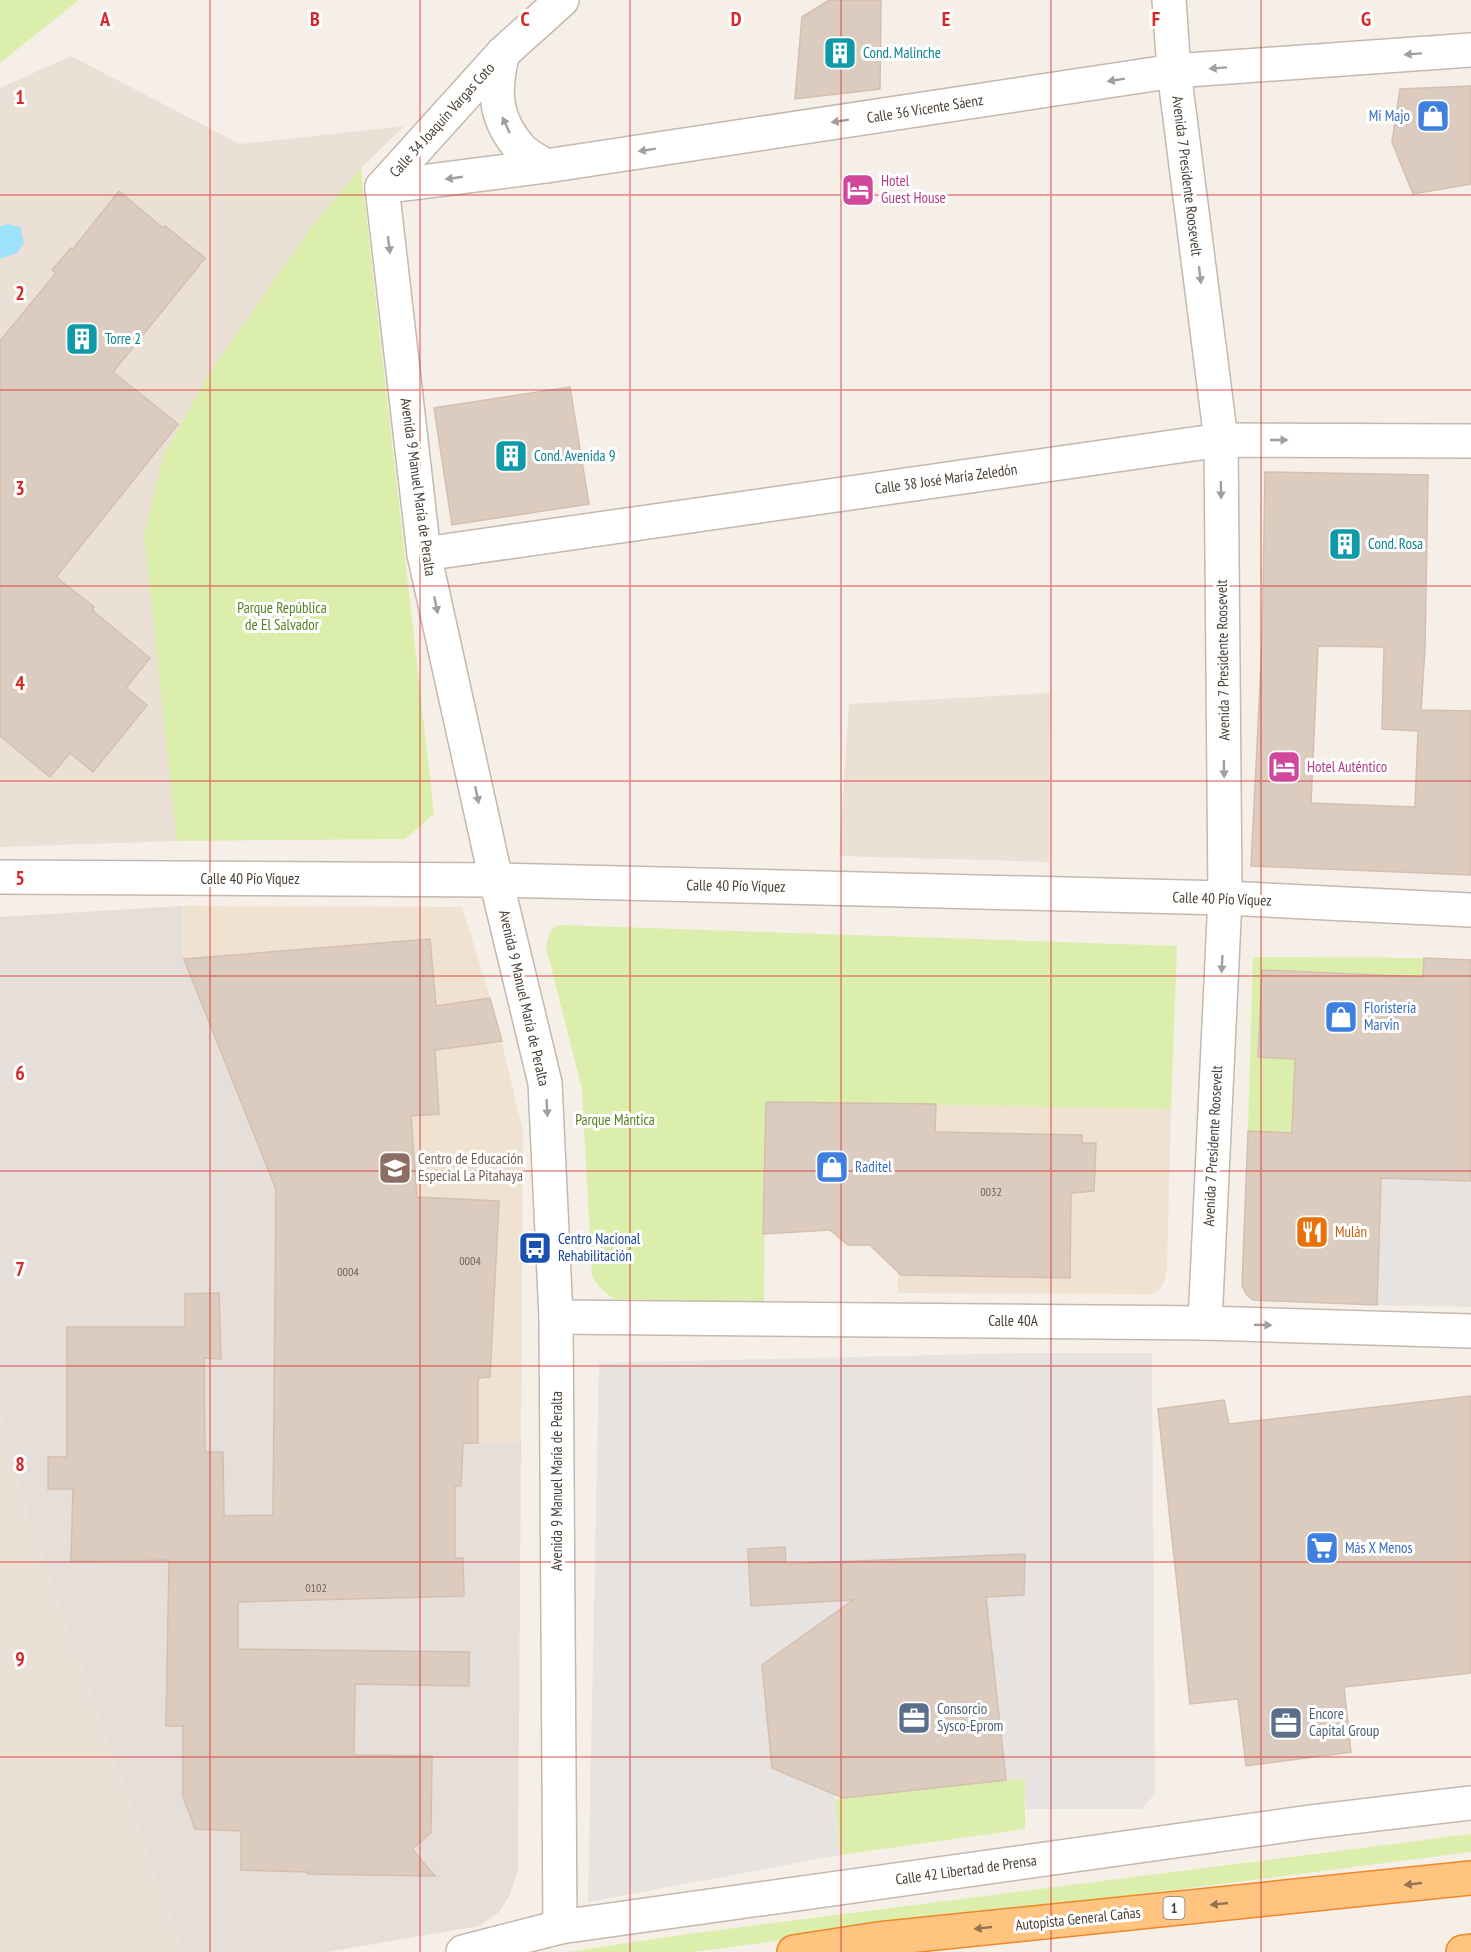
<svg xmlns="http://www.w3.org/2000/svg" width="1471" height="1952" font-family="'PT Sans Narrow',sans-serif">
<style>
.residential{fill:#eae0d5}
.industrial{fill:#e5ded9}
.education{fill:#f0e2d0}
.green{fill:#dbeeac}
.parking{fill:#e6e3e0;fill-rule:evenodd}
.water{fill:#9ee2f9}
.building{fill:#dcccbf;stroke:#d4bfae;stroke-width:1.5;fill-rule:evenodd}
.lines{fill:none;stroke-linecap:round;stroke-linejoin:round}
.minor-casing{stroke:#c5b8ac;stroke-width:36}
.tertiary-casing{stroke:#c5b8ac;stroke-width:36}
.trunk-casing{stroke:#ef8728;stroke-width:36}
.minor{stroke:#fff;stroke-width:33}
.tertiary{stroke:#fff;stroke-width:33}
.trunk{stroke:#ffc480;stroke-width:33}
.oneway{fill:#a49f9a}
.oneway2{fill:#927453}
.grid{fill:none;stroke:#d62828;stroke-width:1.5;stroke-opacity:0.55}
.labels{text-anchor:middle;stroke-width:6;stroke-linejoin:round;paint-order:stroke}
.number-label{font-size:12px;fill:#6e6258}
.shield{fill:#fff;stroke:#807972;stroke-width:1.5}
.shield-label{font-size:14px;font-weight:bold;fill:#4a3f35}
.culture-label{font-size:15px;fill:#0d838f;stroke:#fff;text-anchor:start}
.street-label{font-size:15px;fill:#4a3f35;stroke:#fff}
.shop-label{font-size:15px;fill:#366cbe;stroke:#fff;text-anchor:start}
.hotel-label{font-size:15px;fill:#b23c85;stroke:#fff;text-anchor:start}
.park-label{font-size:15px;fill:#558321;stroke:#fff}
.education-label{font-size:15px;fill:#785e54;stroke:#fff;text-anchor:start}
.food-label{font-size:15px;fill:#c56008;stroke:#fff;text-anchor:start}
.transit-label{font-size:15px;fill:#164399;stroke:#fff;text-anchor:start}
.service-label{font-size:15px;fill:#4e5e75;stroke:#fff;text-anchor:start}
.grid-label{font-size:20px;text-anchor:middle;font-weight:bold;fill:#d62828;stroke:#fff;stroke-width:6;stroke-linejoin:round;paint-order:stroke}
</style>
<rect width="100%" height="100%" fill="#f6efe8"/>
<g class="residential">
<path d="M71,56L240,144L404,126L361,168L311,227L209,374L164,454L144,535L177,841L0,847V88Z"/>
<path d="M1050,693L1049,862L839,856L849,704Z"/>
<path d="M0,1411L29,1519L183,1952H0Z"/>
</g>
<path class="industrial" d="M182,906L184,959L276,1189L274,1448L521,1442L518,1871L509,1896L499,1912L479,1926L327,1952H183L29,1519L0,1411V917Z"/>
<g class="education">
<path d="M182,906L462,907L494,1010L523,1131L521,1442L274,1448L276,1189L184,959Z"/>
<path d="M900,1104L1171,1109L1167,1268L1165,1280L1160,1289L1152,1294L898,1293Z"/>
</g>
<g class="green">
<path d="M0,0H79L0,63Z"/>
<path d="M361,168L434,814L405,839L177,841L144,535L164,454L209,374L311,227Z"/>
<path d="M560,925L1177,946L1171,1109L766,1102L764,1302L614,1299L600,1288L592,1276L582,1089L546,947C548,937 549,928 560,925Z"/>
<path d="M1253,957L1424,958L1423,977L1258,1057L1295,1059L1294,1087L1313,1088L1310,1134L1248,1131Z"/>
<path d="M1025,1779V1829L840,1855L835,1799L1006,1780Z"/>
<path d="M1471,1834V1852L692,1952H567L688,1934Z"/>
</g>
<g class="parking">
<path d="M1381,1178L1471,1181V1307L1377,1305Z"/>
<path d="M1023,1353H1152L1155,1794L1141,1809H1026L1025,1779L1006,1780L990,1640L822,1657L840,1855L588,1902L599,1363ZM1025,1554L1024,1595L816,1602Z"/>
</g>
<path class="water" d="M8,224L20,227L24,243L17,253L0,259V226Z"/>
<g class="building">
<path d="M829,0H881L880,89L795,99L802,17Z"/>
<path d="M1471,86V184L1413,194L1392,142L1400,89Z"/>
<path d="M119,191L163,228L165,226L205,258L113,372L178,424L56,577L94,607L92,610L150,658L126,688L147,705L93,772L70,753L50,777L0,736V341L56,273L52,270L71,248L73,249Z"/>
<path d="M570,387L589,504L452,525L434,408Z"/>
<path d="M1265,472L1428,475L1425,648L1421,710L1471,711V875L1251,866L1262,645ZM1318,646L1384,647L1382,729L1418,731L1415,807L1311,803Z"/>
<path d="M430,939L436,1006L490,998L502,1041L435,1050L439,1114L411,1116L417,1197L499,1201L490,1377L478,1378V1443H463L461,1486H455V1558H463L464,1596L238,1602V1649L469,1652V1686L355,1684L354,1755L432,1756L431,1833L412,1849L435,1876L308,1874V1872L241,1870V1831L195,1829L183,1796V1726H166L169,1560L71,1561L73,1489H48V1457H67V1327H185V1294L219,1293L221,1359L204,1358L205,1452H223L224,1516L273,1515L276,1189L184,959Z"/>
<path d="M1424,958L1471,960V1181L1381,1178L1377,1305L1253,1300L1247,1295L1242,1286L1248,1131L1292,1133L1295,1059L1258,1057L1262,970L1423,977Z"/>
<path d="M766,1102L936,1104L935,1132L1082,1135V1143H1096L1094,1191L1071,1193L1070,1278L901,1275L870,1245H848L830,1230L763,1234Z"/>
<path d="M1471,1396V1673L1344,1687L1351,1752L1246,1766L1238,1699L1190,1704L1158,1409L1224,1400L1229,1424Z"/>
<path d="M785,1547L786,1564L1025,1554L1024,1595L986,1597L1006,1780L843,1798L772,1768L762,1665L853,1600L751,1606L748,1549Z"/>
</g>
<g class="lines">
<g class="minor-casing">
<g id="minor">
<path d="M503,53C493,91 494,120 522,150C528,156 538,161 546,166"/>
<path d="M382,187L503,53L562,0"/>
<path d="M424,554L1221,440L1471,441"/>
<path d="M0,877L496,880L1225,898L1471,910"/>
<path d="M556,1317L1205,1323L1471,1331"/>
<path d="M1205,1323L1225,898L1221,440L1174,71L1471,50"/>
<path d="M463,1952L560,1927L1310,1822L1471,1803"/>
</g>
</g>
<g class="tertiary-casing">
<path id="tertiary" d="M560,1927L556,1317L545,1083L496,880L424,554L382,187L546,166L1174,71L1169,0"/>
</g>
<g class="trunk-casing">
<g id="trunk">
<path d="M794,1952L878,1939L1471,1878"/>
<path d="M1463,1952L1471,1951"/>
</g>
</g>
<use href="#minor" class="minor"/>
<use href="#tertiary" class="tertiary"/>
<use href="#trunk" class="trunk"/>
</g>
<defs><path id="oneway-solid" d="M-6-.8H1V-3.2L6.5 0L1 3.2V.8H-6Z" transform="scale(1.5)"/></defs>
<g class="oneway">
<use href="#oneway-solid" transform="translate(1413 54) rotate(176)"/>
<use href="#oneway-solid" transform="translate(1218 68) rotate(176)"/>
<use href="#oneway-solid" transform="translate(1116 80) rotate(171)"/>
<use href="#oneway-solid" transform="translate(840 121) rotate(171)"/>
<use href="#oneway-solid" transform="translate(506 125) rotate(-115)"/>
<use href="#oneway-solid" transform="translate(647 150) rotate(171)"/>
<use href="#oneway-solid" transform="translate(454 178) rotate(172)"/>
<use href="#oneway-solid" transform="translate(389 245) rotate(83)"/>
<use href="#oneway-solid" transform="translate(1200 275) rotate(83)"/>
<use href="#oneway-solid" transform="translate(1279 440)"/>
<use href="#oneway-solid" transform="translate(1221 490) rotate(89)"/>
<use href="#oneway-solid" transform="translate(436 605) rotate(78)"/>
<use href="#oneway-solid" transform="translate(1224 769) rotate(89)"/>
<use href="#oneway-solid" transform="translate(477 795) rotate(78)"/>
<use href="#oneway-solid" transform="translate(1222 964) rotate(93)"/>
<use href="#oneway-solid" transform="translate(547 1108) rotate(87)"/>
<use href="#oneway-solid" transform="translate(1263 1325) rotate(2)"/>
</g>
<g class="oneway2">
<use href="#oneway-solid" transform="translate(1413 1884) rotate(174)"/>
<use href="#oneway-solid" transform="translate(1219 1904) rotate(174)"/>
<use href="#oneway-solid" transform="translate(983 1928) rotate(174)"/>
</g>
<path class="grid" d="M210,0V1952M420,0V1952M630,0V1952M841,0V1952M1051,0V1952M1261,0V1952M0,195H1471M0,390H1471M0,586H1471M0,781H1471M0,976H1471M0,1171H1471M0,1366H1471M0,1562H1471M0,1757H1471"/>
<defs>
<g id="building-square" transform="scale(1.725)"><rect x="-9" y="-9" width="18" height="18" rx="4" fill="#0f9aa8" stroke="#fff"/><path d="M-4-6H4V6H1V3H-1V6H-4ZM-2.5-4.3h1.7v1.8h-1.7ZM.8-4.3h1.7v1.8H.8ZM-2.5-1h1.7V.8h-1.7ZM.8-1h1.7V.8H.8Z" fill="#fff"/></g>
<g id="shop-square" transform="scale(1.725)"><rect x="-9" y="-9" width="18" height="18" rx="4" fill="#3f7fe0" stroke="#fff"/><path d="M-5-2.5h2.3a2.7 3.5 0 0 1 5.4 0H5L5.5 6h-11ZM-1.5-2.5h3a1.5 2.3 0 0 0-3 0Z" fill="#fff"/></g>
<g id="hotel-square" transform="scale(1.725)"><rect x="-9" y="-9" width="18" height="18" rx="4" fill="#d1479c" stroke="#fff"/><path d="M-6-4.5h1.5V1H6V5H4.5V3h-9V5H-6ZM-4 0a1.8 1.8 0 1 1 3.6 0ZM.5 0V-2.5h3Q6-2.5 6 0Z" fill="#fff"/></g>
<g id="school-square" transform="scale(1.725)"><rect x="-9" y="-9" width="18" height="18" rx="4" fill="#8d6e63" stroke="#fff"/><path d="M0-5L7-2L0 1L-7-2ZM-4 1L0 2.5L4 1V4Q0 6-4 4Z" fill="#fff"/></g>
<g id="restaurant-square" transform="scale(1.725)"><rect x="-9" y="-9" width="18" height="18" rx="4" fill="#e8710a" stroke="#fff"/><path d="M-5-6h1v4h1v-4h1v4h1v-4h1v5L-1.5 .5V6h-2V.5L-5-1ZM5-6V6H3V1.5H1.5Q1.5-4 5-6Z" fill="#fff"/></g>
<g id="bus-square" transform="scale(1.725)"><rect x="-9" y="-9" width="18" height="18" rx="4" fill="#1a4fb4" stroke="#fff"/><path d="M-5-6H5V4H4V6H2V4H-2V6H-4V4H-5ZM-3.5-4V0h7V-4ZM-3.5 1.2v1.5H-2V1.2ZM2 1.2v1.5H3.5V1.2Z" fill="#fff"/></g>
<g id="supermarket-square" transform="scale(1.725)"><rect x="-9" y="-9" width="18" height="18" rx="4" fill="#3f7fe0" stroke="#fff"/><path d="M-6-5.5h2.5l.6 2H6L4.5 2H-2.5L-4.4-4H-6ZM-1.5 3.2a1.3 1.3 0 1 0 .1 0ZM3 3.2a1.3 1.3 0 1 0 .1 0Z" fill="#fff"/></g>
<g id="office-square" transform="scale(1.725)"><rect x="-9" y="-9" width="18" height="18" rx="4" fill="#5c6f8a" stroke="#fff"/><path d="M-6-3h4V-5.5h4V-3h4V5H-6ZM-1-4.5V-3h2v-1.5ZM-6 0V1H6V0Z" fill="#fff"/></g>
</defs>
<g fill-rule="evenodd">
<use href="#building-square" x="840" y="53"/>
<use href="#shop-square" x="1433" y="116"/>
<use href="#hotel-square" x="858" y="190"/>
<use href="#building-square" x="82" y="339"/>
<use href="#building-square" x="511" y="456"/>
<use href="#building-square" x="1345" y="544"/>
<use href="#hotel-square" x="1284" y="767"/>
<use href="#shop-square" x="1341" y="1017"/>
<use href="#shop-square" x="832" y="1167"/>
<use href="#school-square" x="395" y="1168"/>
<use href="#restaurant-square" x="1312" y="1232"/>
<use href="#bus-square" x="535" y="1248"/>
<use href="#supermarket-square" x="1322" y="1548"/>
<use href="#office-square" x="914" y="1718"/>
<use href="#office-square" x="1286" y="1723"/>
</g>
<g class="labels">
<g class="number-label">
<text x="991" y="1196">0032</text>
<text x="470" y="1265">0004</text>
<text x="348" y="1276">0004</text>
<text x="316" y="1592">0102</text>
</g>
<rect class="shield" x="1163.5" y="1897" width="21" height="22" rx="4.5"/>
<g class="shield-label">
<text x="1174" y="1913">1</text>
</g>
<g class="culture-label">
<text x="863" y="58">Cond. Malinche</text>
<text x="105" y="344">Torre 2</text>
<text x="534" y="461">Cond. Avenida 9</text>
<text x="1368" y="549">Cond. Rosa</text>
</g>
<g class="street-label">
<text transform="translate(925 109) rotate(-9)" y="5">Calle 36 Vicente Sáenz</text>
<text transform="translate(442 120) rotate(-48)" y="5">Calle 34 Joaquín Vargas Coto</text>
<text transform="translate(1187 176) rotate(83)" y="5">Avenida 7 Presidente Roosevelt</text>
<text transform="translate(946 479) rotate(-8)" y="5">Calle 38 José María Zeledón</text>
<text transform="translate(418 487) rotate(82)" y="5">Avenida 9 Manuel María de Peralta</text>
<text transform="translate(1223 660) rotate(-91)" y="5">Avenida 7 Presidente Roosevelt</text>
<text x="250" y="884">Calle 40 Pío Víquez</text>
<text transform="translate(736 886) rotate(1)" y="5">Calle 40 Pío Víquez</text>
<text transform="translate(1222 899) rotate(2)" y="5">Calle 40 Pío Víquez</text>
<text transform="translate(524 998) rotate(77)" y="5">Avenida 9 Manuel María de Peralta</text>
<text transform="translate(1213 1146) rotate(-87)" y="5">Avenida 7 Presidente Roosevelt</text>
<text x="1013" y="1326">Calle 40A</text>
<text transform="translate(557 1481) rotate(-90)" y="5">Avenida 9 Manuel María de Peralta</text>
<text transform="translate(966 1870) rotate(-8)" y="5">Calle 42 Libertad de Prensa</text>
<text transform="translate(1078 1919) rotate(-6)" y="5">Autopista General Cañas</text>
</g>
<g class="shop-label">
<text x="1410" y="121" text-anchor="end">Mi Majo</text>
<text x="1364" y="1013">Floristería<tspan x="1364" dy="17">Marvin</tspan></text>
<text x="855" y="1172">Raditel</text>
<text x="1345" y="1553">Más X Menos</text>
</g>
<g class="hotel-label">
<text x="881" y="186">Hotel<tspan x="881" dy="17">Guest House</tspan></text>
<text x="1307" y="772">Hotel Auténtico</text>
</g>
<g class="park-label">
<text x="282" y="613">Parque República<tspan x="282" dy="17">de El Salvador</tspan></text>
<text x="615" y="1125">Parque Mántica</text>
</g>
<g class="education-label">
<text x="418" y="1164">Centro de Educación<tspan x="418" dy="17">Especial La Pitahaya</tspan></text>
</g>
<g class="food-label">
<text x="1335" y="1237">Mulán</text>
</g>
<g class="transit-label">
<text x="558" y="1244">Centro Nacional<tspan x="558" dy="17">Rehabilitación</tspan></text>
</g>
<g class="service-label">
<text x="937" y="1714">Consorcio<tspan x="937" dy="17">Sysco-Eprom</tspan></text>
<text x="1309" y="1719">Encore<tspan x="1309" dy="17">Capital Group</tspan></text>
</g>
</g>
<g class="grid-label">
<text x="105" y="26">A</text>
<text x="315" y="26">B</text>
<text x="525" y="26">C</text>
<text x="736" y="26">D</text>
<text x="946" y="26">E</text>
<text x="1156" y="26">F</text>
<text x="1366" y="26">G</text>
<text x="20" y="104">1</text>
<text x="20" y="300">2</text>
<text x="20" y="495">3</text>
<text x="20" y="690">4</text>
<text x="20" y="885">5</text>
<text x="20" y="1080">6</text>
<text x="20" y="1276">7</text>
<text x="20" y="1471">8</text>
<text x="20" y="1666">9</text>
</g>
</svg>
